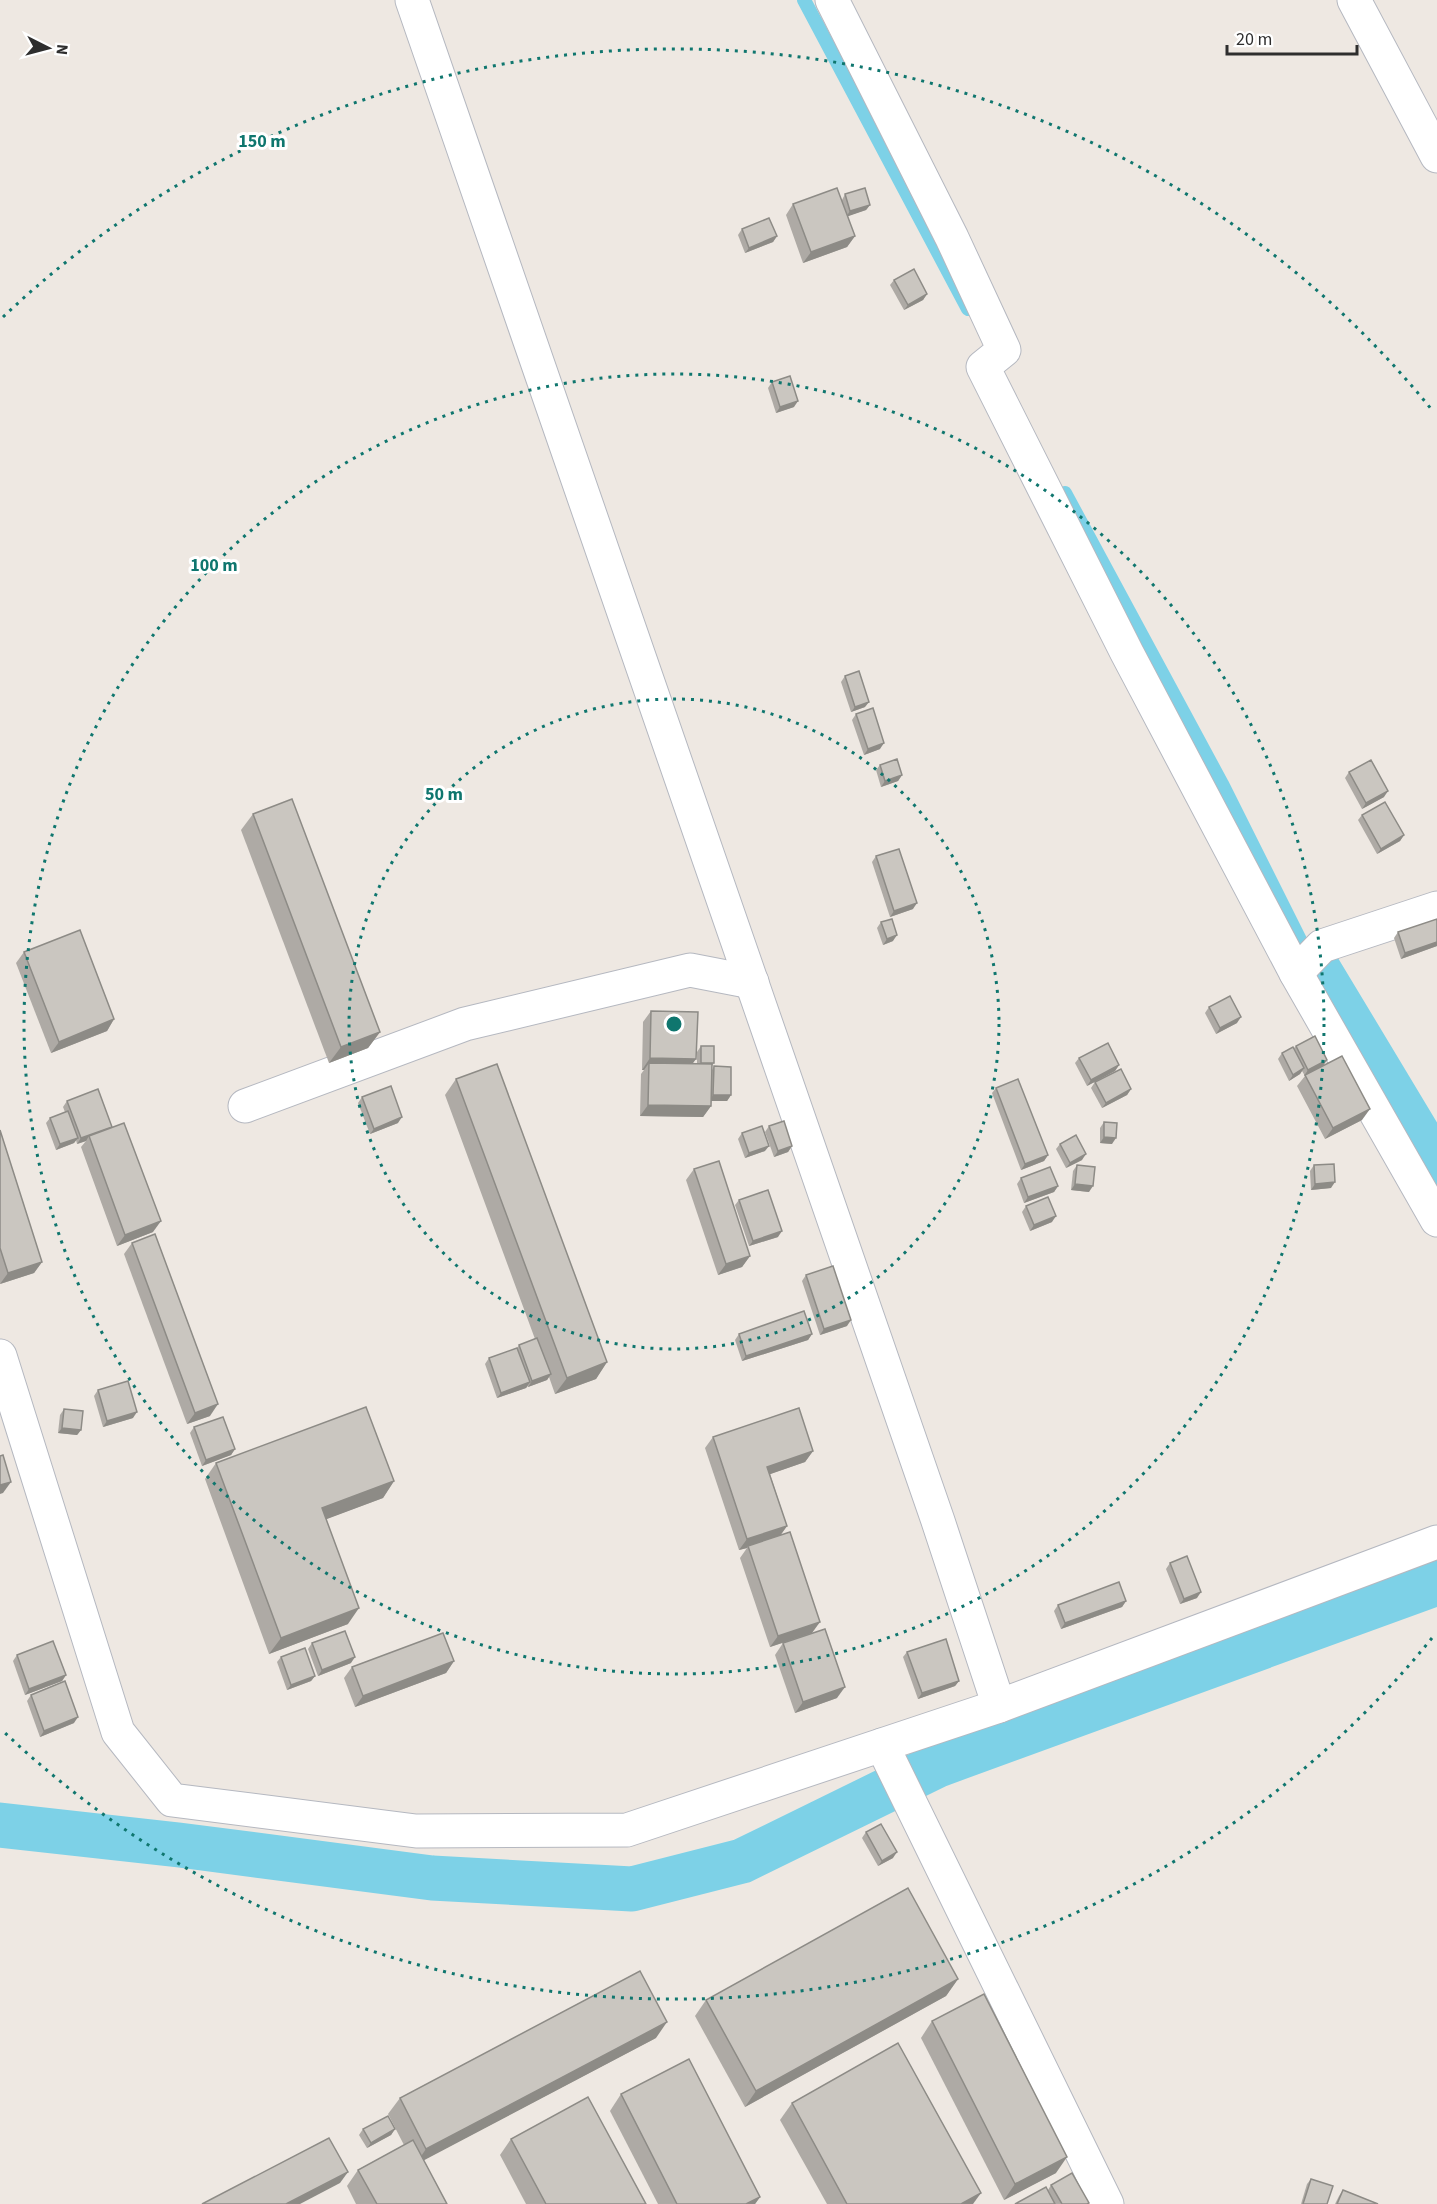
<svg xmlns="http://www.w3.org/2000/svg" width="1437" height="2204" font-family="'Source Sans 3',sans-serif">
<style>
.lines{fill:none;stroke-linecap:round;stroke-linejoin:round}
.stream{stroke:#7dd1e7;stroke-width:14}
.canal{stroke:#7dd1e7;stroke-width:45}
.minor-casing{stroke:#b5b8c0;stroke-width:35}
.minor{stroke:#fff;stroke-width:33}
.wall{fill:#aeaaa5}
.shaded-wall{fill:#8d8b86}
.building{fill:#cac6c0;stroke:#8d8b86;stroke-width:1.5}
.ring{fill:none;stroke:#0f766e;stroke-width:3;stroke-dasharray:3 6}
.centre{fill:#0f766e;stroke:#fff;stroke-width:3}
.ring-label{font-size:18px;text-anchor:middle;font-weight:bold;fill:#0f766e;stroke:#fff;stroke-width:6;stroke-linejoin:round;paint-order:stroke}
</style>
<rect width="100%" height="100%" fill="#eee8e2"/>
<g class="lines">
<g class="stream">
<path d="M804,0L968,309"/>
<path d="M1065,493L1222,784L1300,940"/>
</g>
<g class="canal">
<path d="M1319,970L1437,1166"/>
<path d="M0,1825L179,1845L432,1878L632,1889L742,1861L938,1765L1437,1583"/>
</g>
<g class="minor-casing">
<g id="minor">
<path d="M412,0L938,1521L999,1706"/>
<path d="M832,0L952,238L1004,350L983,367L1127,653L1296,973L1437,1220"/>
<path d="M1354,0L1437,156"/>
<path d="M1296,973L1322,946L1437,908"/>
<path d="M245,1106L465,1024L690,970L752,982"/>
<path d="M0,1356L118,1732L172,1800L416,1831L627,1830L999,1706L1437,1542"/>
<path d="M882,1745L1107,2204"/>
</g>
</g>
<use href="#minor" class="minor"/>
</g>
<g class="wall">
<path d="M845,194L870,205L866,210L847,216L855,236L847,247L803,263L786,215L793,204L842,200Z"/>
<path d="M742,229L777,236L773,242L745,253L738,235Z"/>
<path d="M894,280L927,294L923,300L904,310L890,285Z"/>
<path d="M772,382L794,407L776,413L768,388Z"/>
<path d="M845,676L865,707L851,712L841,682Z"/>
<path d="M856,714L880,749L864,755L852,720Z"/>
<path d="M880,765L902,775L898,781L881,787L876,770Z"/>
<path d="M1349,772L1384,797L1362,809L1345,778Z"/>
<path d="M253,814L380,1032L368,1048L329,1063L241,830Z"/>
<path d="M1362,815L1404,835L1400,841L1377,854L1358,820Z"/>
<path d="M876,856L913,909L890,917L872,862Z"/>
<path d="M1437,919V946L1401,959L1394,938L1398,932Z"/>
<path d="M881,922L893,941L883,945L877,928Z"/>
<path d="M24,952L114,1019L107,1031L51,1053L16,963Z"/>
<path d="M1209,1007L1237,1023L1216,1034L1205,1013Z"/>
<path d="M651,1011L693,1063H697V1052L701,1046L714,1063L712,1066V1070L714,1066L731,1095L727,1101H711V1106L703,1117L640,1116L641,1074L644,1070H642L643,1022Z"/>
<path d="M1296,1046L1324,1065L1362,1120L1325,1139L1297,1086L1305,1076L1302,1071L1300,1074L1289,1081L1278,1059L1282,1053L1294,1048Z"/>
<path d="M1079,1058L1119,1065L1115,1071L1087,1086L1075,1063Z"/>
<path d="M456,1079L607,1362L596,1379L555,1394L549,1377L547,1380L528,1387V1386L526,1388L497,1398L485,1364L489,1358L517,1348L519,1345L535,1339L445,1095Z"/>
<path d="M1095,1082L1131,1089L1127,1095L1102,1108L1091,1088Z"/>
<path d="M996,1088L1048,1155L1044,1161L1021,1170L992,1093Z"/>
<path d="M362,1097L398,1123L370,1134L358,1103Z"/>
<path d="M67,1101L153,1232L117,1246L81,1147L86,1141L77,1144L76,1140L74,1143L56,1150L46,1123L50,1118L65,1112L63,1107Z"/>
<path d="M1104,1122L1112,1144L1100,1143V1128Z"/>
<path d="M769,1126L792,1146L788,1152L774,1157L765,1132Z"/>
<path d="M0,1130L42,1262L34,1273L0,1284Z"/>
<path d="M742,1133L765,1151L745,1158L738,1139Z"/>
<path d="M1060,1144L1082,1160L1066,1168L1056,1149Z"/>
<path d="M1077,1165L1089,1192L1071,1190L1073,1171Z"/>
<path d="M1314,1165L1331,1188L1311,1190L1310,1171Z"/>
<path d="M694,1169L750,1256L742,1267L718,1275L686,1180Z"/>
<path d="M1021,1178L1058,1186L1054,1192L1024,1203L1017,1184Z"/>
<path d="M739,1200L778,1237L749,1246L735,1205Z"/>
<path d="M1026,1206L1052,1222L1030,1231L1022,1212Z"/>
<path d="M132,1243L210,1416L187,1424L124,1254Z"/>
<path d="M806,1275L847,1326L820,1335L802,1281Z"/>
<path d="M739,1334H812L808,1340L742,1361L735,1340Z"/>
<path d="M98,1390L133,1418L103,1427L94,1396Z"/>
<path d="M64,1409L81,1430L77,1435L58,1433L60,1415Z"/>
<path d="M194,1427L235,1449L231,1455L202,1466L190,1433Z"/>
<path d="M713,1437L813,1451L805,1462L770,1474L787,1526L780,1536L812,1633L770,1647L740,1558L747,1548L739,1550L705,1448Z"/>
<path d="M216,1463L394,1481L383,1498L326,1519L348,1624L269,1654L205,1479Z"/>
<path d="M1170,1563L1197,1598L1180,1604L1166,1569Z"/>
<path d="M1126,1601L1122,1607L1061,1629L1054,1611L1058,1605Z"/>
<path d="M312,1643L351,1663L318,1676L308,1649Z"/>
<path d="M783,1643L837,1698L795,1713L775,1655Z"/>
<path d="M907,1652L959,1681L955,1686L918,1699L903,1657Z"/>
<path d="M17,1655L66,1675L62,1681L25,1695L13,1661Z"/>
<path d="M281,1657L315,1676L311,1681L287,1690L277,1662Z"/>
<path d="M454,1661L446,1673L355,1707L344,1678L352,1667Z"/>
<path d="M31,1695L74,1723L40,1737L27,1701Z"/>
<path d="M866,1832L893,1858L878,1866L862,1838Z"/>
<path d="M958,1979L946,1996L745,2107L695,2016L706,2000Z"/>
<path d="M932,2021L1056,2173L1004,2200L921,2038Z"/>
<path d="M656,2038L423,2160L447,2204H356L347,2186L358,2170L404,2145L388,2114L400,2098Z"/>
<path d="M621,2094L760,2197L755,2204H658L610,2111Z"/>
<path d="M792,2103L973,2204H827L780,2120Z"/>
<path d="M363,2129H395L391,2135L367,2148L359,2135Z"/>
<path d="M511,2139L646,2204H526L500,2155Z"/>
<path d="M1311,2179L1327,2204H1301L1307,2184Z"/>
<path d="M1051,2185L1088,2204H1015L1048,2190Z"/>
<path d="M1343,2190L1378,2204H1335L1339,2196Z"/>
</g>
<g class="shaded-wall">
<path d="M870,205L866,210L846,217L850,211Z"/>
<path d="M777,236L773,242L745,253L749,248Z"/>
<path d="M855,236L847,247L803,263L811,252Z"/>
<path d="M927,294L923,300L904,310L908,305Z"/>
<path d="M798,401L794,407L776,413L780,407Z"/>
<path d="M869,702L865,707L851,712L855,707Z"/>
<path d="M884,743L880,749L864,755L868,749Z"/>
<path d="M902,775L898,781L881,787L885,781Z"/>
<path d="M1388,791L1384,797L1362,809L1366,803Z"/>
<path d="M1404,835L1400,841L1377,854L1381,849Z"/>
<path d="M917,903L913,909L890,917L894,911Z"/>
<path d="M897,935L893,941L883,945L887,939Z"/>
<path d="M1437,942V946L1401,959L1405,953Z"/>
<path d="M1241,1017L1237,1023L1216,1034L1220,1028Z"/>
<path d="M114,1019L107,1031L51,1053L59,1042Z"/>
<path d="M380,1032L368,1048L329,1063L341,1047Z"/>
<path d="M650,1058L696,1059L688,1070L649,1063L644,1070H642Z"/>
<path d="M1327,1060L1323,1066L1304,1076L1308,1070Z"/>
<path d="M1119,1065L1115,1071L1087,1086L1091,1080Z"/>
<path d="M1304,1068L1300,1074L1289,1081L1293,1075Z"/>
<path d="M1131,1089L1127,1095L1102,1108L1106,1103Z"/>
<path d="M713,1095H731L727,1101H709Z"/>
<path d="M648,1105L711,1106L703,1117L640,1116Z"/>
<path d="M1370,1109L1362,1120L1325,1139L1333,1128Z"/>
<path d="M402,1117L398,1123L370,1134L374,1129Z"/>
<path d="M112,1127L108,1132L89,1136L86,1141L77,1144L81,1138Z"/>
<path d="M1104,1137L1116,1138L1112,1144L1100,1143Z"/>
<path d="M78,1138L74,1143L56,1150L60,1144Z"/>
<path d="M769,1146L765,1151L745,1158L749,1153Z"/>
<path d="M792,1146L788,1152L774,1157L778,1151Z"/>
<path d="M1086,1154L1082,1160L1066,1168L1070,1163Z"/>
<path d="M1048,1155L1044,1161L1021,1170L1025,1164Z"/>
<path d="M1335,1182L1331,1188L1311,1190L1315,1184Z"/>
<path d="M1075,1184L1093,1186L1089,1192L1071,1190Z"/>
<path d="M1058,1186L1054,1192L1024,1203L1028,1197Z"/>
<path d="M1056,1216L1052,1222L1030,1231L1034,1225Z"/>
<path d="M161,1221L153,1232L117,1246L125,1235Z"/>
<path d="M782,1231L778,1237L749,1246L753,1241Z"/>
<path d="M750,1256L742,1267L718,1275L726,1264Z"/>
<path d="M42,1262L34,1273L0,1284L8,1273Z"/>
<path d="M851,1320L847,1326L820,1335L824,1329Z"/>
<path d="M812,1334L808,1340L742,1361L746,1356Z"/>
<path d="M607,1362L596,1379L555,1394L567,1378Z"/>
<path d="M551,1374L547,1380L528,1387L532,1381Z"/>
<path d="M530,1382L526,1388L497,1398L501,1393Z"/>
<path d="M218,1404L210,1416L187,1424L195,1413Z"/>
<path d="M137,1412L133,1418L103,1427L107,1421Z"/>
<path d="M62,1428L81,1430L77,1435L58,1433Z"/>
<path d="M235,1449L231,1455L202,1466L206,1460Z"/>
<path d="M813,1451L805,1462L759,1478L767,1467Z"/>
<path d="M394,1481L383,1498L311,1525L322,1508Z"/>
<path d="M11,1482L3,1493L0,1494V1485Z"/>
<path d="M787,1526L779,1537L748,1546L747,1548L739,1550L747,1539Z"/>
<path d="M1201,1592L1197,1598L1180,1604L1184,1599Z"/>
<path d="M1126,1601L1122,1607L1061,1629L1065,1623Z"/>
<path d="M359,1608L348,1624L269,1654L281,1638Z"/>
<path d="M820,1622L812,1633L770,1647L778,1636Z"/>
<path d="M355,1657L351,1663L318,1676L322,1670Z"/>
<path d="M454,1661L446,1673L355,1707L363,1696Z"/>
<path d="M66,1675L62,1681L25,1695L29,1689Z"/>
<path d="M315,1676L311,1681L287,1690L291,1685Z"/>
<path d="M959,1681L955,1686L918,1699L922,1693Z"/>
<path d="M845,1687L837,1698L795,1713L803,1702Z"/>
<path d="M78,1717L74,1723L40,1737L44,1731Z"/>
<path d="M897,1852L893,1858L878,1866L882,1861Z"/>
<path d="M958,1979L946,1996L745,2107L756,2091Z"/>
<path d="M667,2022L656,2038L415,2165L426,2149Z"/>
<path d="M395,2129L391,2135L367,2148L371,2143Z"/>
<path d="M1067,2157L1056,2173L1004,2200L1015,2184Z"/>
<path d="M348,2172L340,2183L300,2204H286Z"/>
<path d="M981,2193L973,2204H961Z"/>
<path d="M760,2197L755,2204H746Z"/>
</g>
<g class="building">
<path d="M837,188L855,236L811,252L793,204Z"/>
<path d="M865,188L870,205L850,211L845,194Z"/>
<path d="M769,218L777,236L749,248L742,229Z"/>
<path d="M914,269L927,294L908,305L894,280Z"/>
<path d="M790,376L798,401L780,407L772,382Z"/>
<path d="M859,671L869,702L855,707L845,676Z"/>
<path d="M873,708L884,743L868,749L856,714Z"/>
<path d="M897,759L902,775L885,781L880,765Z"/>
<path d="M1371,760L1388,791L1366,803L1349,772Z"/>
<path d="M292,799L380,1032L341,1047L253,814Z"/>
<path d="M1385,802L1404,835L1381,849L1362,815Z"/>
<path d="M899,849L917,903L894,911L876,856Z"/>
<path d="M892,919L897,935L887,939L881,922Z"/>
<path d="M1437,919V942L1405,953L1398,932Z"/>
<path d="M80,930L114,1019L59,1042L24,952Z"/>
<path d="M1230,996L1241,1017L1220,1028L1209,1007Z"/>
<path d="M651,1011L698,1012L696,1059L650,1058Z"/>
<path d="M1315,1036L1327,1060L1308,1070L1296,1046Z"/>
<path d="M1108,1043L1119,1065L1091,1080L1079,1058Z"/>
<rect x="701" y="1046" width="13" height="17"/>
<path d="M1293,1047L1304,1068L1293,1075L1282,1053Z"/>
<path d="M1342,1056L1370,1109L1333,1128L1305,1075Z"/>
<path d="M649,1063L712,1064L711,1106L648,1105Z"/>
<path d="M497,1064L607,1362L567,1378L456,1079Z"/>
<path d="M714,1066L731,1067V1095H713Z"/>
<path d="M1121,1069L1131,1089L1106,1103L1095,1082Z"/>
<path d="M1018,1079L1048,1155L1025,1164L996,1088Z"/>
<path d="M391,1086L402,1117L374,1129L362,1097Z"/>
<path d="M98,1089L112,1127L81,1138L67,1101Z"/>
<path d="M68,1111L78,1138L60,1144L50,1118Z"/>
<path d="M784,1121L792,1146L778,1151L769,1126Z"/>
<path d="M1104,1122L1117,1123L1116,1138L1104,1137Z"/>
<path d="M124,1123L161,1221L125,1235L89,1136Z"/>
<path d="M762,1126L769,1146L749,1153L742,1133Z"/>
<path d="M0,1130L42,1262L8,1273L0,1248Z"/>
<path d="M1076,1135L1086,1154L1070,1163L1060,1144Z"/>
<path d="M719,1161L750,1256L726,1264L694,1169Z"/>
<path d="M1334,1164L1335,1182L1315,1184L1314,1165Z"/>
<path d="M1077,1165L1095,1167L1093,1186L1075,1184Z"/>
<path d="M1050,1167L1058,1186L1028,1197L1021,1178Z"/>
<path d="M768,1190L782,1231L753,1241L739,1200Z"/>
<path d="M1048,1197L1056,1216L1034,1225L1026,1206Z"/>
<path d="M155,1234L218,1404L195,1413L132,1243Z"/>
<path d="M833,1266L851,1320L824,1329L806,1275Z"/>
<path d="M804,1311L812,1334L746,1356L739,1334Z"/>
<path d="M537,1338L551,1374L532,1381L519,1345Z"/>
<path d="M517,1348L530,1382L501,1393L489,1358Z"/>
<path d="M128,1381L137,1412L107,1421L98,1390Z"/>
<path d="M366,1407L394,1481L322,1508L359,1608L281,1638L216,1463Z"/>
<path d="M799,1408L813,1451L767,1467L787,1526L747,1539L713,1437Z"/>
<path d="M64,1409L83,1411L81,1430L62,1428Z"/>
<path d="M223,1417L235,1449L206,1460L194,1427Z"/>
<path d="M3,1455L11,1482L0,1485V1456Z"/>
<path d="M790,1532L820,1622L778,1636L748,1546Z"/>
<path d="M1187,1556L1201,1592L1184,1599L1170,1563Z"/>
<path d="M1119,1582L1126,1601L1065,1623L1058,1605Z"/>
<path d="M825,1629L845,1687L803,1702L783,1643Z"/>
<path d="M345,1631L355,1657L322,1670L312,1643Z"/>
<path d="M443,1633L454,1661L363,1696L352,1667Z"/>
<path d="M946,1639L959,1681L922,1693L907,1652Z"/>
<path d="M53,1641L66,1675L29,1689L17,1655Z"/>
<path d="M305,1648L315,1676L291,1685L281,1657Z"/>
<path d="M65,1681L78,1717L44,1731L31,1695Z"/>
<path d="M881,1824L897,1852L882,1861L866,1832Z"/>
<path d="M908,1888L958,1979L756,2091L706,2000Z"/>
<path d="M640,1971L667,2022L426,2149L400,2098Z"/>
<path d="M984,1994L1067,2157L1015,2184L932,2021Z"/>
<path d="M898,2043L981,2193L961,2204H847L792,2103Z"/>
<path d="M689,2059L760,2197L746,2204H677L621,2094Z"/>
<path d="M588,2097L646,2204H546L511,2139Z"/>
<path d="M388,2116L395,2129L371,2143L363,2129Z"/>
<path d="M329,2138L348,2172L286,2204H202Z"/>
<path d="M413,2140L447,2204H377L358,2170Z"/>
<path d="M1072,2173L1089,2203L1087,2204H1062L1051,2185Z"/>
<path d="M1311,2179L1333,2186L1327,2204H1303Z"/>
<path d="M1046,2187L1055,2204H1015Z"/>
<path d="M1343,2190L1378,2204H1337Z"/>
</g>
<g class="ring">
<circle cx="674" cy="1024" r="325"/>
<circle cx="674" cy="1024" r="650"/>
<path d="M1432 1638A975 975 0 0 1 3 1731M3 317A975 975 0 0 1 1432 410"/>
</g>
<circle cx="674" cy="1024" r="9" class="centre"/>
<g class="ring-label">
<text x="262" y="147">150 m</text>
<text x="214" y="571">100 m</text>
<text x="444" y="800">50 m</text>
</g>
<g transform="translate(48 48) rotate(96)" stroke="#ffffff" stroke-width="4.5" paint-order="stroke">
<path d="M0-4.5L10 22L0 15L-10 22Z" fill="#2e2e2e"/>
<text y="-9" font-size="16" font-weight="bold" text-anchor="middle" fill="#2e2e2e">N</text>
</g>
<path d="M1227 45v9h130v-9" fill="none" stroke="#2e2e2e" stroke-width="3"/>
<text x="1236" y="45" font-size="18" fill="#2e2e2e" stroke="#ffffff" stroke-width="4.5" paint-order="stroke">20 m</text>
</svg>
